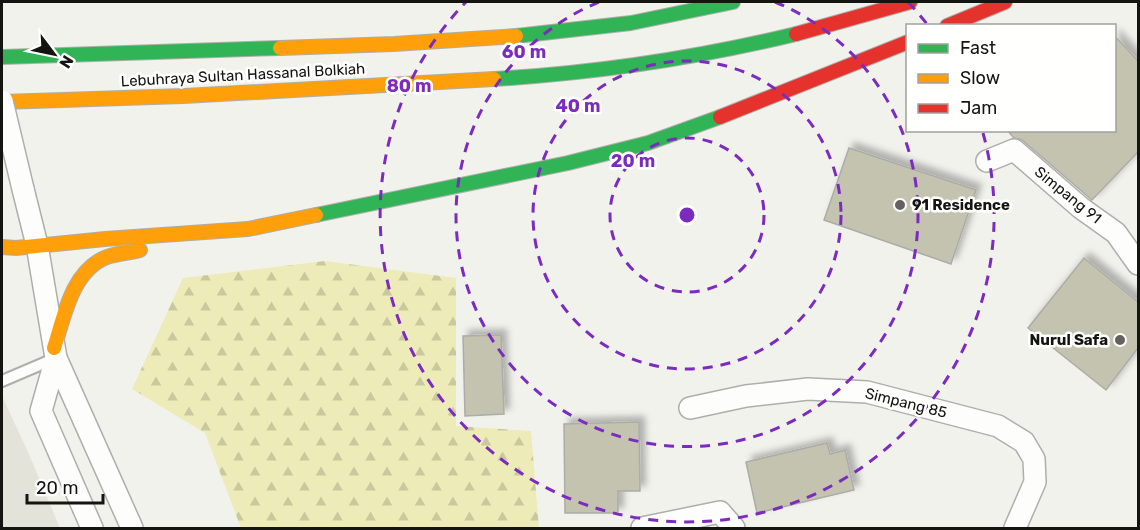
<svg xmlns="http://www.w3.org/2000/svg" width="1140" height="530" font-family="Rubik,sans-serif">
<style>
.built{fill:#e4e3da}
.forest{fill:url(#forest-firs)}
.building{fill:#c4c3af;stroke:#acaca8;stroke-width:1.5;filter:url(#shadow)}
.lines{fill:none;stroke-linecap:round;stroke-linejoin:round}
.lane-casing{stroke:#aeaeab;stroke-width:14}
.street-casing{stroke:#aeaeab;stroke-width:24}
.fast-casing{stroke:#aeaeab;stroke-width:16}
.slow-casing{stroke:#aeaeab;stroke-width:16}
.jam-casing{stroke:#aeaeab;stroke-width:16}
.lane{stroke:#fdfdfc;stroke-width:10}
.street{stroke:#fdfdfc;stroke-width:21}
.fast{stroke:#30b455;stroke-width:14}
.slow{stroke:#ff9f0a;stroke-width:14}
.jam{stroke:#e5322d;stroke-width:14}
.street-bridge-casing{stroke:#aeaeab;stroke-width:24;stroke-linecap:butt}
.street-bridge{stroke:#fdfdfc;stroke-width:21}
.ring{fill:none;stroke:#7b2cbf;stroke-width:3;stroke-dasharray:10 8}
.poi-dot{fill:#62625e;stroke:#fffffe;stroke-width:2}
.labels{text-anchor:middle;stroke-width:5;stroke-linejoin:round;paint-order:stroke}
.street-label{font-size:15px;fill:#141411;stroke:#fffffe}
.poi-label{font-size:15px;font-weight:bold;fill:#141411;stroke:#fffffe;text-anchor:start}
.centre{fill:#7b2cbf;stroke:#fffffe;stroke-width:3}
.ring-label{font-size:18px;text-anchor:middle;font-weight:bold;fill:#7b2cbf;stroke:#fffffe;stroke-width:5;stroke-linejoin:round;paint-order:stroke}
</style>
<defs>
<pattern id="forest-firs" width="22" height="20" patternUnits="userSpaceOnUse" patternTransform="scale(1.5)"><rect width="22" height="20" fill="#edebb8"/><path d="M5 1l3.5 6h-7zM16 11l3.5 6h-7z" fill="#cac99d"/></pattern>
<filter id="shadow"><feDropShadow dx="5.5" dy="-5.5" stdDeviation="3" flood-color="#0004"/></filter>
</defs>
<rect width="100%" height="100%" fill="#f2f2ed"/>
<path class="built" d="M2,396L28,452L60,528H2Z"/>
<path class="forest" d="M325,261L456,278V426L531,431L539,528H241L205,433L132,389L183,278Z"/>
<g class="building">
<path d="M1114,35L1138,61V152L1092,200L1022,140L1014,138L1007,130H1114Z"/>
<path d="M849,148L976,190L951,264L824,220Z"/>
<path d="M1084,258L1138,302V348L1106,390L1028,328Z"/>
<path d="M501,335L504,414L465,416L463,336Z"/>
<path d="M639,422L640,491H618V513H565L564,424Z"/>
<path d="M827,443L830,454L845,450L854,490L757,513L746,462Z"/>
</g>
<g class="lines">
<g class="lane-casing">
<path id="lane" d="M2,381L56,358"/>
</g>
<g class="street-casing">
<g id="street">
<path d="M987,161L1014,150L1081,208L1116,233L1138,264"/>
<path d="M23,189L37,245L56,358L132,528"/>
<path d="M56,358L41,411L92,528"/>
<path d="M690,408L746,396L808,389L867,392L998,426L1024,442L1034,459L1035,482L1015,528"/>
<path d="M642,528L720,512L734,528"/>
</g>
</g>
<g class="fast-casing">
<g id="fast">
<path d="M516,36L631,23L733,2"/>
<path d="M2,57L280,48"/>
<path d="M494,79C596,73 697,58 796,34"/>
<path d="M316,215L568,163L648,143L720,117"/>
</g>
</g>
<g class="slow-casing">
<g id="slow">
<path d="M280,48L394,44L516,36"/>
<path d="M2,102L184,96L494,79"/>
<path d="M2,247L16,248L105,239L248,229L316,215"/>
<path d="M54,348C64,317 72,270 107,257C118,253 129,253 140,250"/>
</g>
</g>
<g class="jam-casing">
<g id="jam">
<path d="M947,26L1005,2"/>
<path d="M796,34L910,2"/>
<path d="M720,117L908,42"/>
</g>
</g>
<use href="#lane" class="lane"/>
<use href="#street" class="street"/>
<use href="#fast" class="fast"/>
<use href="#slow" class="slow"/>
<use href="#jam" class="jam"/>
<g class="street-bridge-casing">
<path id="street-bridge" d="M2,101L23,189"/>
</g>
<use href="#street-bridge" class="street-bridge"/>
</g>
<g class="ring">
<circle cx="687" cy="215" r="77"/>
<circle cx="687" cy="215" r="154"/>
<path d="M775 2A231 231 0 1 1 599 2"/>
<path d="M908 2A307 307 0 0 1 927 24M983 133A307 307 0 1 1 466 2"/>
</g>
<g class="poi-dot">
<circle cx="900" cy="205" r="6"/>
<circle cx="1120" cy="340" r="6"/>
</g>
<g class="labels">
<g class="street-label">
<text transform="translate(243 75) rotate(-3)" y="5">Lebuhraya Sultan Hassanal Bolkiah</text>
<text transform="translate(1068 195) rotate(39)" y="5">Simpang 91</text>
<text transform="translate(906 403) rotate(14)" y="5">Simpang 85</text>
</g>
<g class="poi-label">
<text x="912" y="210">91 Residence</text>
<text x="1108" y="345" text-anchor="end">Nurul Safa</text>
</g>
</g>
<circle cx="687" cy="215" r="9" class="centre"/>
<g class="ring-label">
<text x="524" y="58">60 m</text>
<text x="409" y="92">80 m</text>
<text x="578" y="112">40 m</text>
<text x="633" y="167">20 m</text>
</g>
<rect width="1140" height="530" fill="none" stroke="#141411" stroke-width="6"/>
<rect x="906" y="24" width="210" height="108" fill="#fffffe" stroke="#a1a19f" stroke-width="1.5"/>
<rect x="918" y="44" width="30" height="9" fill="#30b455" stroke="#a1a19f" stroke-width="1.5"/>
<text x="960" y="54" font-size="18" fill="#141411">Fast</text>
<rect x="918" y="74" width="30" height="9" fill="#ff9f0a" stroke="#a1a19f" stroke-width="1.5"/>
<text x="960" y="84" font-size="18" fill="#141411">Slow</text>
<rect x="918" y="104" width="30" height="9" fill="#e5322d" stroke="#a1a19f" stroke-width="1.5"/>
<text x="960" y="114" font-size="18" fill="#141411">Jam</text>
<g transform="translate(54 54) rotate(122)" stroke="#fffffe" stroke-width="4.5" paint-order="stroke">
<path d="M0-4.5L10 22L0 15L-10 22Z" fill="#141411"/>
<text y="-9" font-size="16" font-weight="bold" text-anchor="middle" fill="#141411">N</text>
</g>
<path d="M27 494v9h76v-9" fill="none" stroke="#141411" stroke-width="3"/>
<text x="36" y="494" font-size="18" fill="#141411" stroke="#fffffe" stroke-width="4.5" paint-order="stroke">20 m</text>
</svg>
